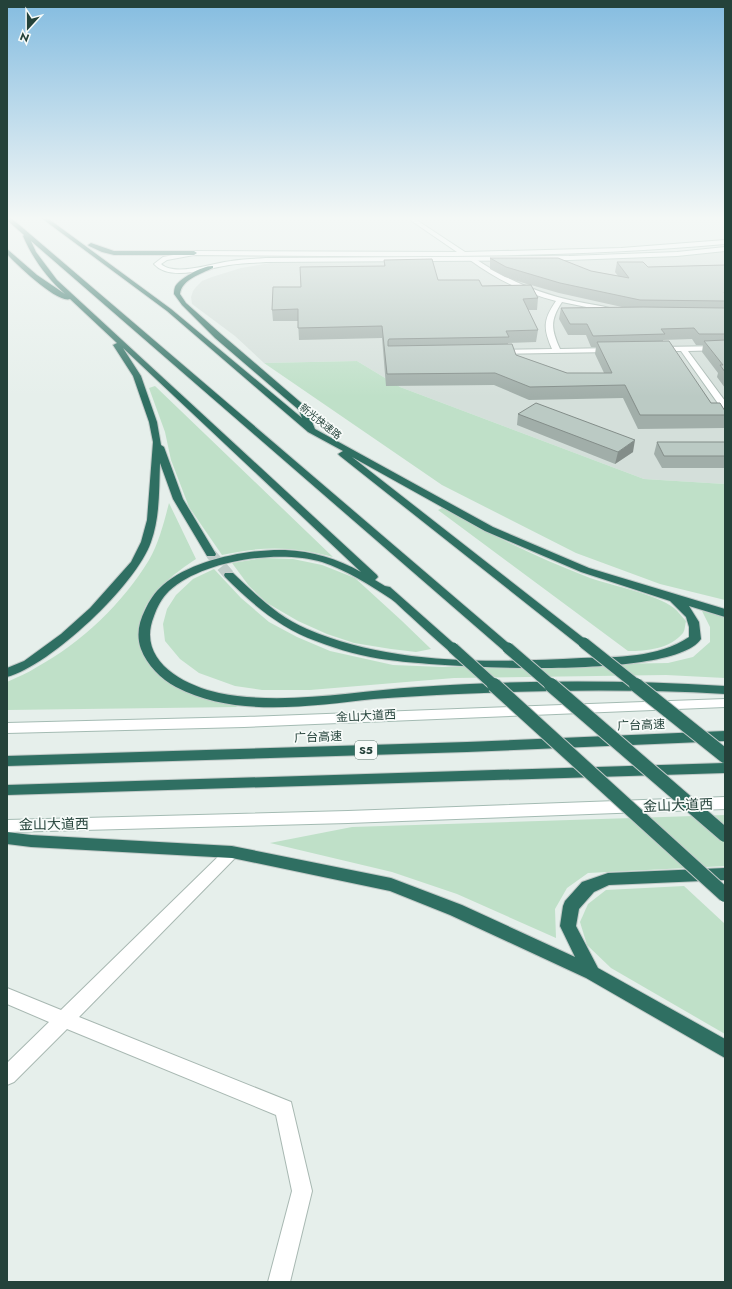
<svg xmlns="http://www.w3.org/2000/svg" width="732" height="1289" font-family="Jost,'Noto Sans SC',sans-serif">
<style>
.built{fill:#d4dfda}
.green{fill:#bfe0c8}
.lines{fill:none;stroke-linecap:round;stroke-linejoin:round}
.highway-tunnel{stroke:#bfccc8;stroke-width:11;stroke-dasharray:11 5.5;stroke-linecap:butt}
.street-casing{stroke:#a8b8b2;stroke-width:2}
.secondary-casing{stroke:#a4bbb3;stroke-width:2}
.highway-casing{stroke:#c2cac8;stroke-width:2}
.street{fill:#fff;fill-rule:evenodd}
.secondary{fill:#fff;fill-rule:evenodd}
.highway{fill:#2f6f62;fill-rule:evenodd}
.highway-bridge-far1-casing{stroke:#c2cac8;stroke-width:13;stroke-linecap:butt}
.highway-bridge-casing{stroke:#c2cac8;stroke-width:16;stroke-linecap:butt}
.highway-bridge-far1{stroke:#2f6f62;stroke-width:11}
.highway-bridge{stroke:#2f6f62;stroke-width:14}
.wall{fill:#a1aea9;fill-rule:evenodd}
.shaded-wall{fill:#838d89}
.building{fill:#bbcac4;stroke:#838d89}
.labels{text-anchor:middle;stroke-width:3.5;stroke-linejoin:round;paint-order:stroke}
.far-street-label{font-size:10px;fill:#24423a;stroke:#f7fbf9}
.shield{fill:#f7fbf9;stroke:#637a73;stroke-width:1}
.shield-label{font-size:11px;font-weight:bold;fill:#24423a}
.street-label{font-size:12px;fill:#24423a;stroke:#f7fbf9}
.near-street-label{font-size:14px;fill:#24423a;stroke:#f7fbf9}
</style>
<rect width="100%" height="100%" fill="#e6efeb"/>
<path class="built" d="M725,251V484L644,479L400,387L357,361L264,363L235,336L192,304L191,297L193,291L196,287L202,281L212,277L241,268L270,263L568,260L656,257Z"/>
<g class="green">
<path d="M357,361L400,387L644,479L725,484V600L660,584L576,553L442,485L264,363Z"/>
<path d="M155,386L333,557C292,546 263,546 222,555L189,507L171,460L165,432L149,388Z"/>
<path d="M169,503L196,559C178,571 153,589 144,610C132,638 163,669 185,682C201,692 220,699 238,707L7,710V682C17,677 28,673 37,667C81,643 123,603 149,560C159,543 164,522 169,503Z"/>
<path d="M444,507C491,536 539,558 590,578C613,586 656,594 674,608C678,611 682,617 686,621C685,625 685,630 683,633C670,649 647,651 628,651L438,510Z"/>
<path d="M263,558L293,559L322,565L355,578L402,621L431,649L416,652L391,649L354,643L327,634L298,621L267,603L249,586L232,563Z"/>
<path d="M214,569L241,598L269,622L297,637L330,651L393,665L442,667L668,663L693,657L710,642V627L702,611L725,617V678L666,675L454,678L310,690H262L235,686L199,673L180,659L165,641L163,624L167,609L176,595L193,579Z"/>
<path d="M725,815V866L588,873L567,888L555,909L556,938L457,894L392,872L270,843L352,827Z"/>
<path d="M684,886L725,924V1034L611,968L587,945L580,922L588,904L606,890Z"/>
</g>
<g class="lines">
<path class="highway-tunnel" d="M211,554L229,575"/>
<g class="street-casing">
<g id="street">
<path d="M470,258H474C505,279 537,293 574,301C587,304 600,305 613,309L615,310L611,312L562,302C550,320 551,329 560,349L612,348L616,350L612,352L495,354L494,352L498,350L552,349C543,328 543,320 556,301C524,293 496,279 470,260Z"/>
<path d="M725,346V350L688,351L725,401V410L722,409L681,351H658L654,349L658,347Z"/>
<path d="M232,846L237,848L240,852L237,856L79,1017L291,1102L312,1191L290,1282H268L292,1191L276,1115L67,1029L14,1082L7,1085V1063L49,1022L7,1004V988L61,1010L227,848Z"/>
</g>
</g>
<g class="secondary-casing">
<g id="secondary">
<path d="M406,217H412L465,252L621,248L725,240V244C549,260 371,256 194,255L167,260L161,264C175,277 213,263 231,261C243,259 254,259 266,258L569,256L677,252L725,247V251L677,256L569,260L266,262C254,263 241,263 229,265C208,268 170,282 154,264L163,257L194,251L457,252Z"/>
<path d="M725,699V707L244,727L7,733V723L244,717Z"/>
<path d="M725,797V809L348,823L7,832V820L348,811Z"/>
</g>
</g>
<g class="highway-casing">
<g id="highway">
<path d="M7,217H10L514,648L512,651H504L31,241L36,252L57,280L377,575L378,577L375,580L385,586L390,587L459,648L457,651H449C435,639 422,627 409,615C403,610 397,603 391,599C370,585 346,570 322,562C279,549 203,560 169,591C162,598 157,607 154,616C136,660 183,685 219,693C284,706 353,691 418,687C520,680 623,680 725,686V694C636,689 547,690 458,694C430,695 402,697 374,699C310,706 235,718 176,687C161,679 147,665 141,649C136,635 139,622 145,610C149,601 155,592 163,585C192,560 248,549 285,550C312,551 338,559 361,572L123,348L141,376L157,422L161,445L164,447L183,499L216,554L215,556H207L173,499L160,463C159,489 160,517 151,542C136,585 51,665 7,677V668L24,661L61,634L90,608L131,562L141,542L147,520L153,442L149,422L133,376L113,345L117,343L70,299C58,304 16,264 7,254V249L37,275L65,294C47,278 33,259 23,236L24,235L7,220Z"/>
<path d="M40,217H46L171,309L302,418L299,410L215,338L182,305L174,294C174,292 174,290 175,287C178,279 204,265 213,266V268C201,274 182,279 180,294L186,303L221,334L306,407L315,429L493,527L589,568L725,609V617L689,606L699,622L701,639C673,681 439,667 389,660C364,657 339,650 316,641C280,628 252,604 225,577L224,575L225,573H233C255,594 278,617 307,629C390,665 492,663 581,658C618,657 657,658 689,637V627L686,617L670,601L581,572L485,531L352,457L590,643L588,646H580L340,456L338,454L343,451L308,432L167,311Z"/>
<path d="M91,243L114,251H194L197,253L194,255H114L102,252L89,246L88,245Z"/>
<path d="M725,731V741L467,752L7,766V756L467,742Z"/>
<path d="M725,763V773L7,795V785Z"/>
<path d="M7,832L31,835L232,846L391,878L462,905L575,957L560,926L563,906L565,901L582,882L608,873L725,868V880L609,885L594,892L579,909L576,926L598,968L725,1039V1058L586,978L450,915L390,891L232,858L31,847L7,844Z"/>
</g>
</g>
<use href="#street" class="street"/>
<use href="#secondary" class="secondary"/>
<use href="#highway" class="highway"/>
<g class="highway-bridge-far1-casing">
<g id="highway-bridge-far1">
<path d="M584,643L638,686"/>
<path d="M453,648L495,686"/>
<path d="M508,648L552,686"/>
</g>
</g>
<g class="highway-bridge-casing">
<g id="highway-bridge">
<path d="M494,685L725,895"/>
<path d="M551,685L725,835"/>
<path d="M636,685L725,756"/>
</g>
</g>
<use href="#highway-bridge-far1" class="highway-bridge-far1"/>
<use href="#highway-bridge" class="highway-bridge"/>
</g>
<g class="wall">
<path d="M490,258L591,271L618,276L615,272L617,262L648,267L725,265V388L717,377L718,373L702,352L703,345H696L692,339L663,340V341L711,403L725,411V426L724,428L638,429L623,398L529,400L494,385L386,386L382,338L299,340L298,321H273L272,310L301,287L300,267L384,266V260L438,280L482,286L530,285L505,277L490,269ZM531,285L559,293L622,307L561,308L559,319L568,335H586L591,347H596L595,354L604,373H567L516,355L508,344V343L536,342L538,330L528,310H537L538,298Z"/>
<path d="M518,414L633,452L615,464L517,425Z"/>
<path d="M657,442H725V468H662L654,454Z"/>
</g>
<path class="shaded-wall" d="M635,440L633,452L615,464L618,452Z"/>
<g class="building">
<path d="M490,258H558L591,271L629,278L617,262H643L648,267L725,265V292H724L725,294V301L640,300L560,283L506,267Z"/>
<path d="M432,259L438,280H479L482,286L531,285L538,298L523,299L538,330L506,331L509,337L389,339L388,341V346L512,344L516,355L567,373H612L597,342L669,341L711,403H720L725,411V415H640L625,385L530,387L495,373L387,374L382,326L298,328V309L272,310L273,287H301L300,267L385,266L384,260Z"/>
<path d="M643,307L725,308V334H699L694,328L661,329L665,334L593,336L587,324H570L561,308Z"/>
<path d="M725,340V372L720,365H723L704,341Z"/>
<path d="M536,403L635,440L618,452L518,414Z"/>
<path d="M657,442H725V456H664Z"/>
</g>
<linearGradient id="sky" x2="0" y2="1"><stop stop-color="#84bce0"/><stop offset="0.55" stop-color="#f4f8f6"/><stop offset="1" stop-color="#f4f8f6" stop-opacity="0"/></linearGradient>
<rect width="732" height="397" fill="url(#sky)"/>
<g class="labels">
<g class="far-street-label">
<text transform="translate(321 421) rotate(39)" y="4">新光快速路</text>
</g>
<rect class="shield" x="355" y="741" width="22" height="18" rx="3"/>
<g class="shield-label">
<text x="366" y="754">S5</text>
</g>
<g class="street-label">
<text transform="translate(366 716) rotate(-3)" y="4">金山大道西</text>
<text transform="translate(641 725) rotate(-2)" y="4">广台高速</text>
<text transform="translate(318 737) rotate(-2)" y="4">广台高速</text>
</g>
<g class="near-street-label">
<text transform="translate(678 805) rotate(-2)" y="5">金山大道西</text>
<text transform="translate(54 824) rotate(-1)" y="5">金山大道西</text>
</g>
</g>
<rect width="732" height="1289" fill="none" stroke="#24423a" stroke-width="16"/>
<g transform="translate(28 28) rotate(201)" stroke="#f7fbf9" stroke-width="3" paint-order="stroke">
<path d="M0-3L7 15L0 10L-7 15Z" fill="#24423a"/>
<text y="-6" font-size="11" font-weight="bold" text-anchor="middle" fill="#24423a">N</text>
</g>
</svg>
